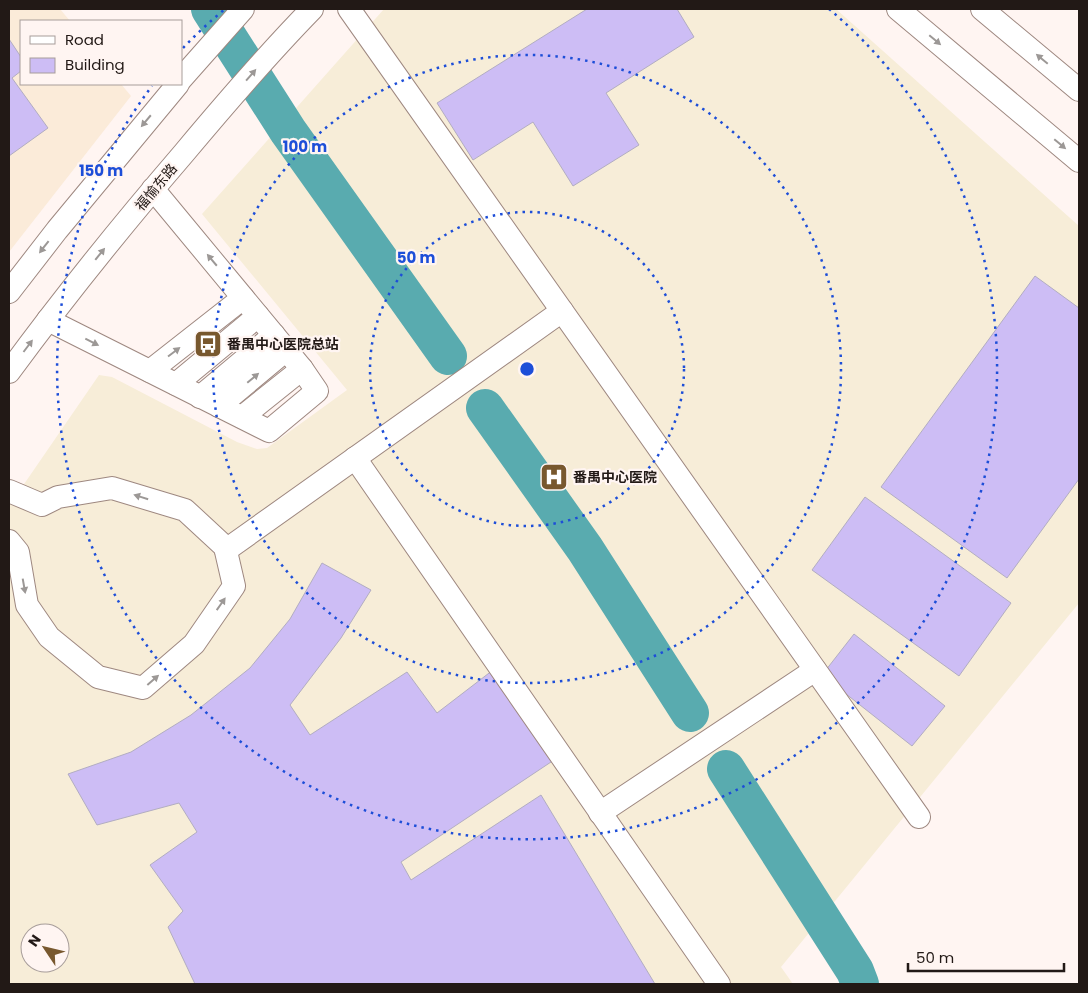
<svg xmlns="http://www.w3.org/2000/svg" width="1088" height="993" font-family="Poppins,'Noto Sans SC',sans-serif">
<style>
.commercial{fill:#fbebd9}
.medical{fill:#f7edd8;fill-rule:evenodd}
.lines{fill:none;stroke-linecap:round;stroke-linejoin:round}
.river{stroke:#59abaf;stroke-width:38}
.building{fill:#cdbdf5;stroke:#b2adc1}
.minor-casing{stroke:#9e8880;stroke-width:24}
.minor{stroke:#fff;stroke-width:22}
.oneway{fill:#9c9896}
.ring{fill:none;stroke:#1d4ed8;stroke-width:2.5;stroke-dasharray:2.5 5}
.labels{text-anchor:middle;stroke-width:4.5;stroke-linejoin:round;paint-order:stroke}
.street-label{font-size:14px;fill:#221916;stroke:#fff5f2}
.poi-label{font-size:14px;font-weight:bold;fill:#221916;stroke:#fff5f2;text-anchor:start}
.centre{fill:#1d4ed8;stroke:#fff5f2;stroke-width:2.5}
.ring-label{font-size:15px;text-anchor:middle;font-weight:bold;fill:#1d4ed8;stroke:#fff5f2;stroke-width:4.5;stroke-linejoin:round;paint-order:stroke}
</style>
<rect width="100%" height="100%" fill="#fff5f2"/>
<path class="commercial" d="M9,9H60L70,21H21V84H121L131,96L9,252Z"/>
<path class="medical" d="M384,9H836L1079,226V603L781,967L793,984H9V506L99,375L112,377L237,442L257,449L267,448L347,390L202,214ZM30,933H60V963H30Z"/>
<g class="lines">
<g class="river">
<path d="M210,9L288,131L448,356"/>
<path d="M485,408L585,549L690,713"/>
<path d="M726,769L855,971L860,984"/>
</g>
</g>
<g class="building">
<path d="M587,9H677L694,37L606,93L639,145L573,186L533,122L473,160L437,103Z"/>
<path d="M9,39L21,57V71L12,78L48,128L9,156Z"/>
<path d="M1035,276L1079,308V479L1007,578L881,487Z"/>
<path d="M865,497L1011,603L959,676L812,570Z"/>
<path d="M322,563L371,590L341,638L290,705L310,735L407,672L437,713L493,670L557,758L401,862L411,880L541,795L655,984H195L168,927L183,911L150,865L197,832L179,803L97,825L68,774L131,752L191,715L250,668L290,619Z"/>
<path d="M854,634L945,706L912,746L822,675Z"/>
</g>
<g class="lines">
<g class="minor-casing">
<g id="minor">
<path d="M349,9L919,817"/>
<path d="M898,9L1079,161"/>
<path d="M982,9L1079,90"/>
<path d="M181,79L243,9"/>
<path d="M9,292L57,230L178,84"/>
<path d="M48,320L269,431L317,391L302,369L153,189"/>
<path d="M150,371L243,298"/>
<path d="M9,372C64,297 123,224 184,153C225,104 267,55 312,9"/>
<path d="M176,384L258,316"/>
<path d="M200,397L274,335"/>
<path d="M219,406L286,350"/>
<path d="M242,417L302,369"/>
<path d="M355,458L719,984"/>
<path d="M9,491L42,505L58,497L112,488L185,510L225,547L234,586L194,644L143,688L98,677L49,637L27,605L18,552L9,541"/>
<path d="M226,550L562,311"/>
<path d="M600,813L815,670"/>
</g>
</g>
<use href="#minor" class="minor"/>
</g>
<defs><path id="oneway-solid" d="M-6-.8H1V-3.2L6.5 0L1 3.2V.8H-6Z" transform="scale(1.25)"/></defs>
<g class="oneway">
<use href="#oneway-solid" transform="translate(935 40) rotate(40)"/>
<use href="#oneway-solid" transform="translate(1042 59) rotate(-140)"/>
<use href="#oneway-solid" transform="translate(251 75) rotate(-49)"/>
<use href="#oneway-solid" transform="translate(146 121) rotate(130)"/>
<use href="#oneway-solid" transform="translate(1060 144) rotate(40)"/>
<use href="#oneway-solid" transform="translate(44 247) rotate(128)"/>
<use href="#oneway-solid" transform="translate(100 254) rotate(-51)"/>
<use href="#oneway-solid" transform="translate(212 260) rotate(-130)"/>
<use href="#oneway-solid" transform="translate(92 342) rotate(27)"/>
<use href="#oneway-solid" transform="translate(28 346) rotate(-53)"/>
<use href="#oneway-solid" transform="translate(174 352) rotate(-37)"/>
<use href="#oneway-solid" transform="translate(253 378) rotate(-40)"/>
<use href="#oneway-solid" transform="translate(141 497) rotate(-163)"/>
<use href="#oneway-solid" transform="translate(24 586) rotate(80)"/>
<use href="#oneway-solid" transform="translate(221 604) rotate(-55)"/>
<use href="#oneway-solid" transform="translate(153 680) rotate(-41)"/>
</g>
<g class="ring">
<circle cx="527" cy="369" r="157"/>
<circle cx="527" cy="369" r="314"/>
<path d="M183 48A470 470 0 0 1 225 9M829 9A470 470 0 1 1 152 86"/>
</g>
<defs>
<g id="bus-square" transform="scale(1.4375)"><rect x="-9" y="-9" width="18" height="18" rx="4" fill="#78582e" stroke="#fff5f2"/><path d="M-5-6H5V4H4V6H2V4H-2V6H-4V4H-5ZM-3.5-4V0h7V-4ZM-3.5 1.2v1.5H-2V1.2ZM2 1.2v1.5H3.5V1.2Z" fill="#fff"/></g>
<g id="hospital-square" transform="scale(1.4375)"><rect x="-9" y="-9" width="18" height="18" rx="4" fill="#78582e" stroke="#fff5f2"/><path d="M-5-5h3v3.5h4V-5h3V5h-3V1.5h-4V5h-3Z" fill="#fff"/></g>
</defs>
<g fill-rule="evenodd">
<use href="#bus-square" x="208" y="344"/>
<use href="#hospital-square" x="554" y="477"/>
</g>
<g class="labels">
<g class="street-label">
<text transform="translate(156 187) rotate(-50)" y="5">福愉东路</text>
</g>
<g class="poi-label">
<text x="227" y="349">番禺中心医院总站</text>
<text x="573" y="482">番禺中心医院</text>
</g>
</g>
<circle cx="527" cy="369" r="8" class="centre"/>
<g class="ring-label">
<text x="305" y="152">100 m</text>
<text x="101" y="176">150 m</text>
<text x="416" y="263">50 m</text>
</g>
<rect width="1088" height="993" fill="none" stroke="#221916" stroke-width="20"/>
<rect x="20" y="20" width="162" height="65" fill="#fff5f2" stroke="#a79d9a"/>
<rect x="30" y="36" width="25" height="8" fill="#ffffff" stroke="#a79d9a"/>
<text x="65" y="45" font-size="15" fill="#221916">Road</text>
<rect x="30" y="58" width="25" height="15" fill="#cdbdf5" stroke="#a79d9a"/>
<text x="65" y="70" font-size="15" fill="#221916">Building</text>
<g transform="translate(45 948) rotate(305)"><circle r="24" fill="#fff5f2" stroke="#a79d9a"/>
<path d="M0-4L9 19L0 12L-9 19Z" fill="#78582e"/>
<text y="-8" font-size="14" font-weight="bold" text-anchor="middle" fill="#221916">N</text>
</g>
<path d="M908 963v8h156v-8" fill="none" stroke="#221916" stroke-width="2.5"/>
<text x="916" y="963" font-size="15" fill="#221916" stroke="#fff5f2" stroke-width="4" paint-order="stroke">50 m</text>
</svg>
